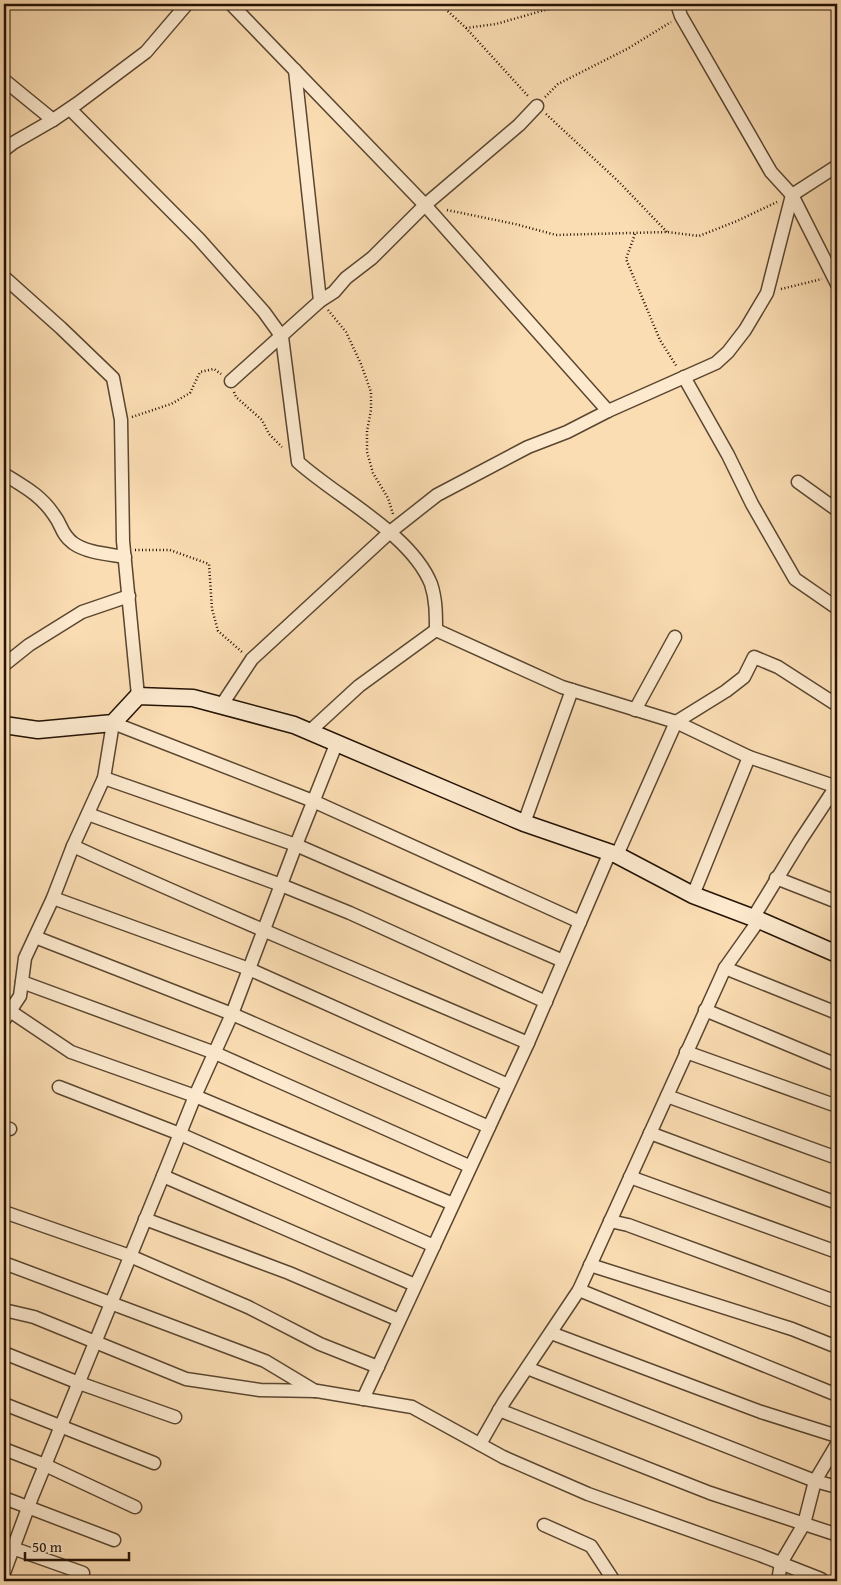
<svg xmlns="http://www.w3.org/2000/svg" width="841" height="1585" font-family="'Gentium Book Plus',serif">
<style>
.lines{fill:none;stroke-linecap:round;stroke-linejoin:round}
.street-casing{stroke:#5a4630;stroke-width:15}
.secondary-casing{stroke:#241305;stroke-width:19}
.path{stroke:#241305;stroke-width:2.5;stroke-dasharray:1 2.5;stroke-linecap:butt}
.street{stroke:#fce9ce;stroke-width:12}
.secondary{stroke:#fce9ce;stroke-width:16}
</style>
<rect width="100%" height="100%" fill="#fbddb3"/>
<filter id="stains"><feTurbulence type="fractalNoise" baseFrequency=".004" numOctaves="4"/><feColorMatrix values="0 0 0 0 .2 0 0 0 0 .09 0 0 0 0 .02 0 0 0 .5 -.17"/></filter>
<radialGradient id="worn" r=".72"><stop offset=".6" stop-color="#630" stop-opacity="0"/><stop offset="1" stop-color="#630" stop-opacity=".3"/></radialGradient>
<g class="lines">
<g class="street-casing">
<g id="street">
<path d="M231,4L425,205L608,411"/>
<path d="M677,4L681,16L771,172L792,195L837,284"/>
<path d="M4,80L53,120"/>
<path d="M70,109L199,239L264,312L282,337L298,462C338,498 411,534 431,584C436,599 436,614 436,630"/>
<path d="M4,150L13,143L53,120L78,103L146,52L187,4"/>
<path d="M4,277L61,328L113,378L121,420L123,541L138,696"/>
<path d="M320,301L334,292L346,278L372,258L425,205L519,125L537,106"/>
<path d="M684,377L728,455L752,504L795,579L837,608"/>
<path d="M231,381L320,301L295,70"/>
<path d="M4,474C23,486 41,495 54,515C62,525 61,534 73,543C87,553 108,554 125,557"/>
<path d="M798,482L837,510"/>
<path d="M436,630L562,687L676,722L749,757L837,787"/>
<path d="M4,665L29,645L82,612L129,596"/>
<path d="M221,706L252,659L390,532L437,495L528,447L567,432L608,411L716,363L728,352L745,330L767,293L792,195L837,166"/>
<path d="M635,710L675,637"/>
<path d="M310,731L359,686L436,630"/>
<path d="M104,778L296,845L563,961"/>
<path d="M88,814L281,885L350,913L546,1002"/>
<path d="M524,823L572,690"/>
<path d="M73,846C223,915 376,978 528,1043"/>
<path d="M617,855L676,722L726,691L744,677L754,657L778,667L837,705"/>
<path d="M776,878L837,902"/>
<path d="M693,895L749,757"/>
<path d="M53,898L249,969L508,1085"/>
<path d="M753,918L800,841L837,785"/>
<path d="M35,937L232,1014L489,1127"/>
<path d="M725,968L837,1013"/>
<path d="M22,982L215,1053L469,1166"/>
<path d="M705,1010L837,1065"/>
<path d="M10,1011L71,1052L195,1096L453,1204"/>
<path d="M4,1020L20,996L25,958L53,898L73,846L104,778L113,723L313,801L580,922"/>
<path d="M686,1052L837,1106"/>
<path d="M59,1087L180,1134L434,1246"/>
<path d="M667,1096L837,1158"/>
<path d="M4,1127L10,1129"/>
<path d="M650,1133L837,1203"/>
<path d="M163,1176L415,1285"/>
<path d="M630,1177L837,1252"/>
<path d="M4,1212L130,1256L248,1307L320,1344L378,1367"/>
<path d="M145,1219L289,1273L399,1320"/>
<path d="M610,1221L628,1225L837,1302"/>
<path d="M4,1263L265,1361L315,1391"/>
<path d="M590,1265L792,1329L837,1347"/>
<path d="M579,1290L837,1395"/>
<path d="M4,1310L34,1317L186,1379L260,1390L317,1391L412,1407L503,1457L588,1494L760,1555L821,1579"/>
<path d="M551,1333L761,1412L837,1436"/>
<path d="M4,1353L79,1383L175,1417"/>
<path d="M527,1368L815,1481L837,1487"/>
<path d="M363,1399L528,1043L610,852"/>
<path d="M4,1404L154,1463"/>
<path d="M499,1410L710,1493L835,1534"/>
<path d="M480,1444L504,1402L579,1290L725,968L759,920"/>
<path d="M4,1449L45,1465L135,1507"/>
<path d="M4,1498L114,1540"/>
<path d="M544,1525L591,1546L614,1581"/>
<path d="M4,1545L83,1573"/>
<path d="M4,1573L32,1497L163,1176L195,1096L232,1014L296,845L337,742"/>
<path d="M778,1581L781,1563L804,1524L815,1481L837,1444"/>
</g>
</g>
<g class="secondary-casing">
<path id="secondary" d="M4,725L38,730L113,723L138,696L193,698L294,725L524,823L617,855L693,895L759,920L837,954"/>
</g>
<g class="path">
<path d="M440,4L466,28L528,96"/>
<path d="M466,28L496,24L566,4"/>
<path d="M545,97L558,84L627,49L671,22"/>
<path d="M546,114L619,182L667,232"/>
<path d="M447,210L515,224L556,235L667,232L699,236L737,221L777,202"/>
<path d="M635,234L626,259L660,340L677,367"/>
<path d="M781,289L822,279"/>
<path d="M328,310L346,332L361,364L371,392V410L367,431V452L373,473L388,498L393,514"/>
<path d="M234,392L236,397L262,420L269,434L282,447"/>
<path d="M132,417L171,404L190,393L200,372L214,369L221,374"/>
<path d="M135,550H170L209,564L212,609L218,631L242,652"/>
</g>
<use href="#street" class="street"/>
<use href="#secondary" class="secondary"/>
</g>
<rect width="841" height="1585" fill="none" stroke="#fbddb3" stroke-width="20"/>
<rect x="5" y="5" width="831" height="1575" fill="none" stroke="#241305" stroke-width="2.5"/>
<rect x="10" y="10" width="821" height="1565" fill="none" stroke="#241305"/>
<path d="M25 1552v8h104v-8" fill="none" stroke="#241305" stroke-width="2.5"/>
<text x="32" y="1552" font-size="15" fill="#241305" stroke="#fce9ce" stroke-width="4" paint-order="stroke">50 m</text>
<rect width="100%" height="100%" filter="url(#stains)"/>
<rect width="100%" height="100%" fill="url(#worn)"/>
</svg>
